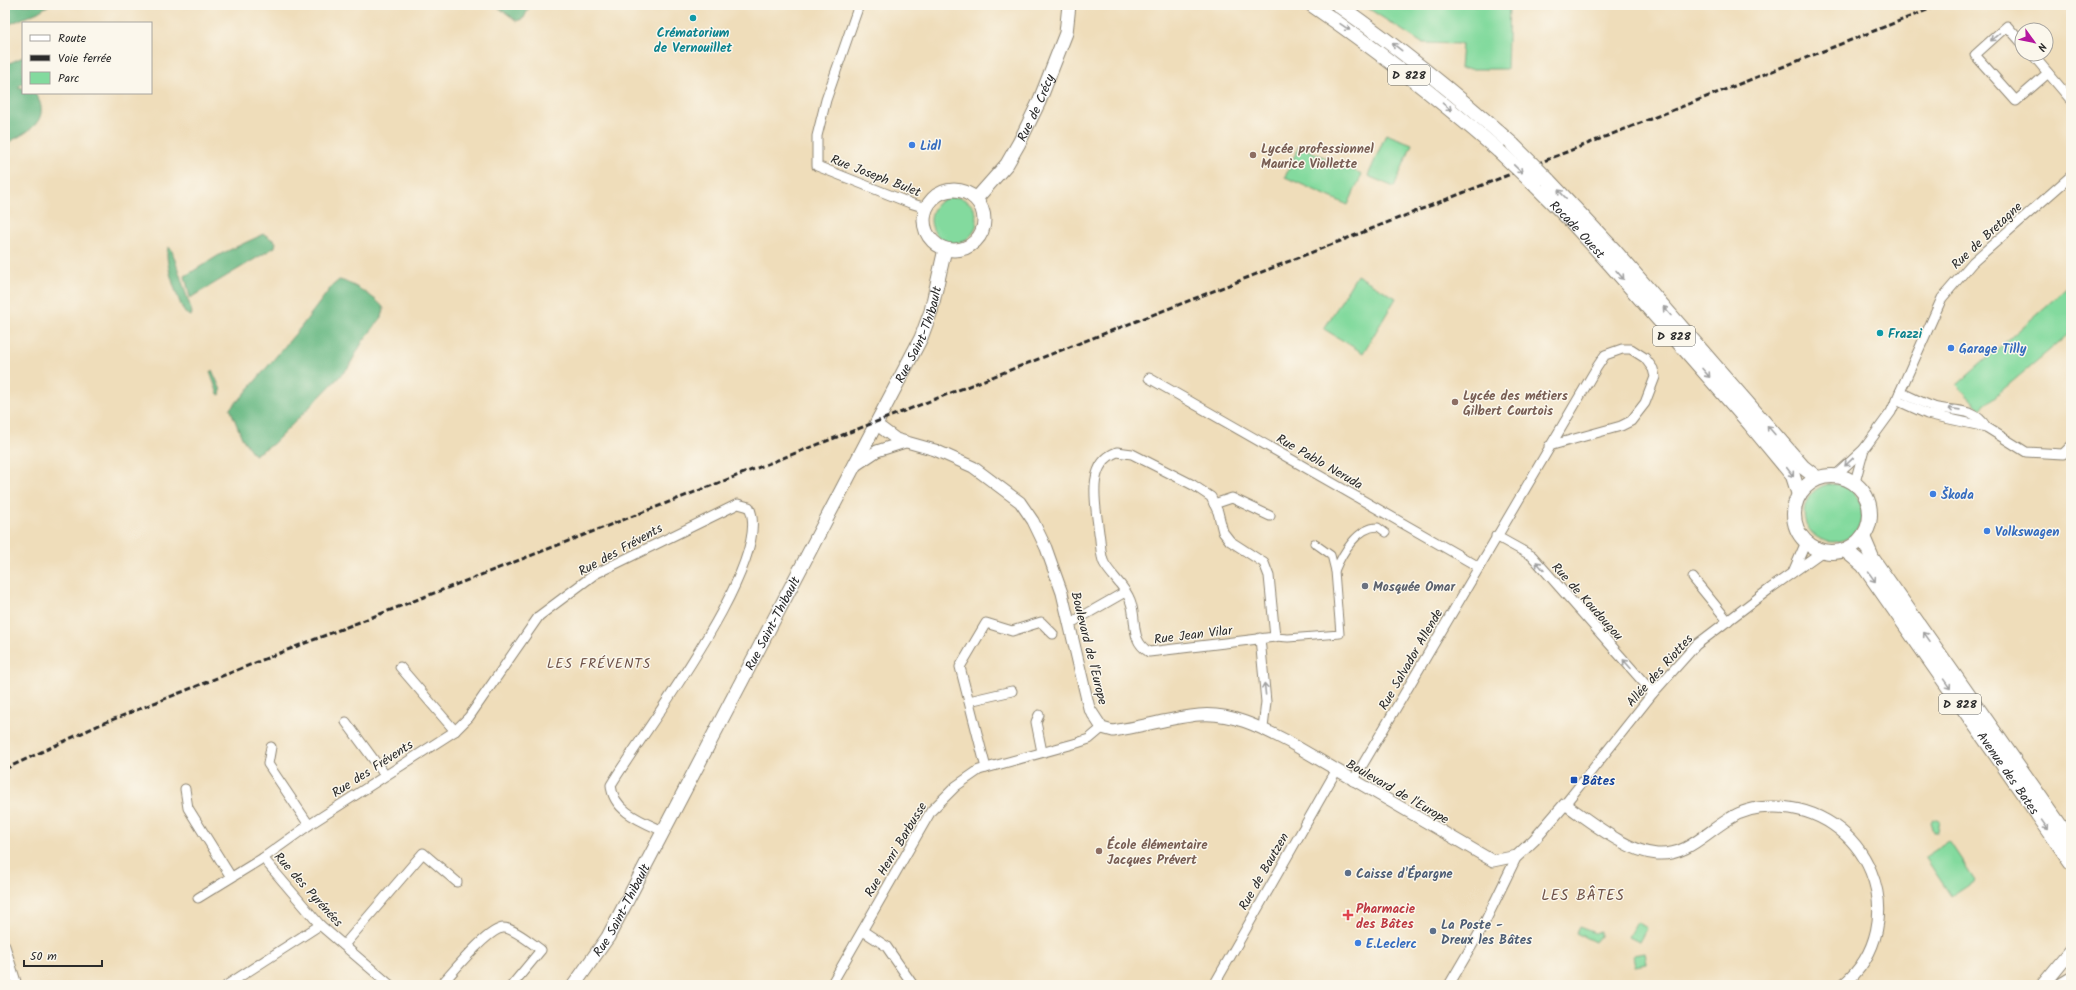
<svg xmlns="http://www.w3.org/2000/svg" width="2076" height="990" font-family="Kalam,sans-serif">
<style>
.green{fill:#83da9e;stroke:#578264}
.forest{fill:#6aba85;stroke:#4a7258}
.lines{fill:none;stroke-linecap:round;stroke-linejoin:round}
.pedestrian-casing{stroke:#8d8472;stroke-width:9}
.minor-casing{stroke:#8d8472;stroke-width:11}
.tertiary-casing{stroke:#8d8472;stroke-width:13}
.secondary-casing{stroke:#8d8472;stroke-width:15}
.primary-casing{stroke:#8d8472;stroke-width:16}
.pedestrian{stroke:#fff;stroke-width:7}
.minor{stroke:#fff;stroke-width:9}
.tertiary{stroke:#fff;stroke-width:11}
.secondary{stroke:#fff;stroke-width:13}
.primary{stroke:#fff;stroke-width:14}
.rail{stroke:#2b2b2b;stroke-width:3;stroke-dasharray:6 3;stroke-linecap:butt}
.primary-bridge-casing{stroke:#8d8472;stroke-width:16;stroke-linecap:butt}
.primary-bridge{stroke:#fff;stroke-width:14}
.oneway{stroke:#a0a0a0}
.culture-dot{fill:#0f9aa8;stroke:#fbf7ec;stroke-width:1.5}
.shop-dot{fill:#3f7fe0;stroke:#fbf7ec;stroke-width:1.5}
.education-dot{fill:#8d6e63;stroke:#fbf7ec;stroke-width:1.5}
.worship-dot{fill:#6b7280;stroke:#fbf7ec;stroke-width:1.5}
.transit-dot{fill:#1a4fb4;stroke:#fbf7ec;stroke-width:1.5}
.service-dot{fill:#5c6f8a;stroke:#fbf7ec;stroke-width:1.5}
.health-dot{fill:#e0444e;stroke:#fbf7ec;stroke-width:1.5}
.labels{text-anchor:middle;stroke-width:3;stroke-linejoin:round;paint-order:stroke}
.shield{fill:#fbf7ec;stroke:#696865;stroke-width:1}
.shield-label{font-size:12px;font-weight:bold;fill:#2b2b2b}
.culture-label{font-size:13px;font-weight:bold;fill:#0d838f;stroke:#fbf7ec}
.street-label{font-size:13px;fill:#2b2b2b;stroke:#fbf7ec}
.shop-label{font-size:13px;font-weight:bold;fill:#366cbe;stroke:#fbf7ec;text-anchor:start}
.education-label{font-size:13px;font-weight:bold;fill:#785e54;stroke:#fbf7ec;text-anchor:start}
.worship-label{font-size:13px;font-weight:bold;fill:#5b616d;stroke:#fbf7ec;text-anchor:start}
.transit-label{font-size:13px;font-weight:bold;fill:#164399;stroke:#fbf7ec;text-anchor:start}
.service-label{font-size:13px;font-weight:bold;fill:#4e5e75;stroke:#fbf7ec;text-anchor:start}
.health-label{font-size:13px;font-weight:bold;fill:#be3a42;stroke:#fbf7ec;text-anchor:start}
.neighbourhood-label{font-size:14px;letter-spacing:1px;fill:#70544a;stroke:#fbf7ec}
.quarter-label{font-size:15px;letter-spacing:1px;fill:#70544a;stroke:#fbf7ec}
</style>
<rect width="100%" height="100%" fill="#fbf7ec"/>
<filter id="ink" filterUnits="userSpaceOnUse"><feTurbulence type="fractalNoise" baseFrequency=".025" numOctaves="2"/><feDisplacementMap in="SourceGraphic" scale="8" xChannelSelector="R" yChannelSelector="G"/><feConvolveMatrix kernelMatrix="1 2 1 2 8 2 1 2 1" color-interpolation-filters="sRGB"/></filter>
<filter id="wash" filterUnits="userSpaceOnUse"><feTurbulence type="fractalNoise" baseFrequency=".012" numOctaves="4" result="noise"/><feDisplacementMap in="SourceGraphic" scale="16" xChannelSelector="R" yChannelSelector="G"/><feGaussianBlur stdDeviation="0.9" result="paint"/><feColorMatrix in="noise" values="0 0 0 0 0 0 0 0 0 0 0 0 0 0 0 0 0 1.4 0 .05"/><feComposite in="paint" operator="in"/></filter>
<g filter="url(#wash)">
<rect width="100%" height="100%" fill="#efddba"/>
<g class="green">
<path d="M1363,5H1509L1507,69H1460L1462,44L1422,43Z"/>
<path d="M1386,134L1412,144L1394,187L1368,176Z"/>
<path d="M1299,146L1362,174L1348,205L1285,177Z"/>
<circle cx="954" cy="220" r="23"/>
<path d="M1357,275L1396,298L1363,353L1324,329Z"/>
<path d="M2071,284V332L1980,409L1957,385Z"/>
<circle cx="1833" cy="513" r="29"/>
<path d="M1932,819L1940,821L1938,832H1933L1930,822Z"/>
<path d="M1949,841L1975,880L1951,896L1925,857Z"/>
<path d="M1637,922L1647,928L1639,942L1629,937Z"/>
<path d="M1579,927L1595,933L1600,931V936L1595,942L1576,933Z"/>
<path d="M1645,953L1647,964L1635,966L1633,955Z"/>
</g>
<g class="forest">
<path d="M12,5H49L38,12L5,26V8Z"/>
<path d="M495,5H530L524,18L517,21Z"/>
<path d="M23,57V83L18,87L23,88V93H35C54,121 26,133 5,144V65Z"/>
<path d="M264,234L276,242L275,247L190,298L185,276L221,254Z"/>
<path d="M169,247L172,251L190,306L192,313L191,316L185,313C179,304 161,254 169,247Z"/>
<path d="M339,280C349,281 380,300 384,309L382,317L363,341L348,368L273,444L254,455L242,438L230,408L241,398L301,327L332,286Z"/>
<path d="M212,370L221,390L220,395L218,394L210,372Z"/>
</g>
</g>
<g filter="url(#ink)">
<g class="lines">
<g class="pedestrian-casing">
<g id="pedestrian">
<path d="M1314,543L1331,555L1335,571C1342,554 1357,527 1378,527L1386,533"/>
<path d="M1275,637L1288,638L1340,634L1335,571"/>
</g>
</g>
<g class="minor-casing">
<g id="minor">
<path d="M859,5L826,100L817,136V166L910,203L926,208"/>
<path d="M2022,43L2007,26L1975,55L2016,101L2048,73"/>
<path d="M2032,54L2071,100"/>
<path d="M1149,378L1479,567"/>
<path d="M1900,392C1911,397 1922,403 1934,407C1953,412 1975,407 1986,427"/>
<path d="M1896,400L1927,414L1986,427L2026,452L2063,454L2071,446"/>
<path d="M1117,452L1132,454L1193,485L1211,497L1218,512L1223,532L1230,541L1264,563L1269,576L1275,637L1149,652C1129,640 1138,620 1130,600C1125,586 1111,576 1104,563C1100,555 1101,542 1099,533C1096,506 1085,464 1117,452Z"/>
<path d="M1836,475L1864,449L1891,412L1942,298L1973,262L2071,176"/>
<path d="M1855,482L1864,449"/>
<path d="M1214,504L1232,498L1270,516"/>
<path d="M1496,536L1532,556L1653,693"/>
<path d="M1793,572L1806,542"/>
<path d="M1693,578L1728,621"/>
<path d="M1069,624L1125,592"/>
<path d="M1260,638L1266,702L1263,728"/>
<path d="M400,667L455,731"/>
<path d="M969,701L1012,691"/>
<path d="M1039,715L1036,722L1042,752"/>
<path d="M346,722L385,775"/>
<path d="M271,747L268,764L309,825"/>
<path d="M986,768L960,667L986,623L1012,631L1041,622L1053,634"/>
<path d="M1353,781L1597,367L1605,355L1622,349H1631L1645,358L1653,369L1655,377L1645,403L1631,421L1621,426L1549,446"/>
<path d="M185,789L188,808L231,877"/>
<path d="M1565,804L1653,693L1696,645L1771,588L1823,551"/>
<path d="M263,858L320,925L390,985"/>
<path d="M198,898L263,858L309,825L455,731L469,717L539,616L595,574L738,504L749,507C776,561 641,734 611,785C613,811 641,821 663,831"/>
<path d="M863,931L886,946L913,985"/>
<path d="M344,945L423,853L457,882"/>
<path d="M5,946L17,985"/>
<path d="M227,985L320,925"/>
<path d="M441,985C452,973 489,927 504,928C513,928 533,944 541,950L512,985"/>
<path d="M831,985L931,811L956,786L979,770L1077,743L1089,739L1102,728"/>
<path d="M1214,985L1336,771"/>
<path d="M1449,985L1481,930L1517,856"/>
</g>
</g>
<g class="tertiary-casing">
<g id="tertiary">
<path d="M876,424L896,439L935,450L973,467L1020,502L1033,521L1046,548L1062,593L1089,708L1102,728L1113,731L1124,729C1149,725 1175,717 1199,715C1230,712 1260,727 1287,741L1493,861L1517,856L1534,840L1565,804C1590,821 1627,852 1657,854C1687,856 1705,833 1729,819C1741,811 1757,807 1772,807C1867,805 1917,922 1843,985"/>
<path d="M853,467L877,451L905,442"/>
</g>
</g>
<g class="secondary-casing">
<g id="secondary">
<circle cx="954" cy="220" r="30"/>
<path id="s1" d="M976,199L1007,164L1019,143L1039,102L1066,33L1069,5"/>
<path id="s2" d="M574,985L608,937L921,338L931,311L945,249"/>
<path d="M2043,985L2071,951"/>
<path d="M2061,985L2071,979"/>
</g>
</g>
<g class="primary-casing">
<g id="primary">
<path d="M1312,5C1378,50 1439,99 1499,151"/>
<path d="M1338,5C1399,48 1457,95 1513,145"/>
<path d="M1548,180L1614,250L1803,467L1817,478"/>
<path id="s3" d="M1536,186L1570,220L1611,265L1750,424L1793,476L1799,495"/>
<circle cx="1832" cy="514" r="38"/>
<path d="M1863,537L1872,558L2071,841"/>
<path id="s4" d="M1845,550L1863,565L2071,862"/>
</g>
</g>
<use href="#pedestrian" class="pedestrian"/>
<use href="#minor" class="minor"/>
<use href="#tertiary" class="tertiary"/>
<use href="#secondary" class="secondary"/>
<use href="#primary" class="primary"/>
<path class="rail" d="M5,769L99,725L295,647L1183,303L1940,5"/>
<g class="primary-bridge-casing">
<g id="primary-bridge">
<path d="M1513,145L1548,180"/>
<path d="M1499,151L1536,186"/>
</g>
</g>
<use href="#primary-bridge" class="primary-bridge"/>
</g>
<defs><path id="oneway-shaft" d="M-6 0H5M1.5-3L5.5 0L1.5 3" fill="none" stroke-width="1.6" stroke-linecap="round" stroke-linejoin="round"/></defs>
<g class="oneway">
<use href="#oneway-shaft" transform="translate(1345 27) rotate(34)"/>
<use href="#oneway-shaft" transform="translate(1995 37) rotate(139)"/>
<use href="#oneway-shaft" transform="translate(1397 47) rotate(-142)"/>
<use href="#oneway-shaft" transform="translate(1447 107) rotate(40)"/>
<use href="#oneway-shaft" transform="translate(1518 169) rotate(44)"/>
<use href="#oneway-shaft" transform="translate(1562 194) rotate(-134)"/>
<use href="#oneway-shaft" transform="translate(1620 275) rotate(49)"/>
<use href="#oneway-shaft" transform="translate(1667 311) rotate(-131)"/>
<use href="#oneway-shaft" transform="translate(1706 373) rotate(49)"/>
<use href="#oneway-shaft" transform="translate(1954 409) rotate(-172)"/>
<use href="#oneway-shaft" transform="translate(1771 430) rotate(-131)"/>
<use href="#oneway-shaft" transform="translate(1849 462) rotate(136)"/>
<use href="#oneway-shaft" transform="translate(1790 472) rotate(53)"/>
<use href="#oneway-shaft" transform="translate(1540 566) rotate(-132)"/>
<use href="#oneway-shaft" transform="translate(1872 577) rotate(55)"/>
<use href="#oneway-shaft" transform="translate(1927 637) rotate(-125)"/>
<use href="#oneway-shaft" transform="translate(1627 664) rotate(-132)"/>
<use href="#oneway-shaft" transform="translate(1947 684) rotate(55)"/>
<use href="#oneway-shaft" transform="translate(1265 689) rotate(-96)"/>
<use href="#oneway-shaft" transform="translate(2045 825) rotate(55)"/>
</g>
</g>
<g class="culture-dot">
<circle cx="693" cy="18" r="4"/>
<circle cx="1880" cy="333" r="4"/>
</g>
<g class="shop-dot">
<circle cx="912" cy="145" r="4"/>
<circle cx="1951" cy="348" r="4"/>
<circle cx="1933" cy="494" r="4"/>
<circle cx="1987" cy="531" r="4"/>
<circle cx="1358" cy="943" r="4"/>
</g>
<g class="education-dot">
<circle cx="1253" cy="155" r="4"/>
<circle cx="1455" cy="402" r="4"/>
<circle cx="1099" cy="851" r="4"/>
</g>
<circle class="worship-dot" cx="1365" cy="586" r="4"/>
<rect class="transit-dot" x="1570" y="776" width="8" height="8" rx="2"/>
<g class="service-dot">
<circle cx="1348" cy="873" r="4"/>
<circle cx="1433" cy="931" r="4"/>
</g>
<path class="health-dot" d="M1346 909h4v4h4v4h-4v4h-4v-4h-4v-4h4z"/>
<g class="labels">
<g class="shield">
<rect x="1388" y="65" width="42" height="20" rx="3"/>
<rect x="1653" y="326" width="42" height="20" rx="3"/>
<rect x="1939" y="694" width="42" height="20" rx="3"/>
</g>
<g class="shield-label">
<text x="1409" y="79">D 828</text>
<text x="1674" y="340">D 828</text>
<text x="1960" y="708">D 828</text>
</g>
<g class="culture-label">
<text x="693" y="37">Crématorium<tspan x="693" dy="15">de Vernouillet</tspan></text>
<text x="1888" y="338" text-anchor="start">Frazzi</text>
</g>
<g class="street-label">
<text dy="5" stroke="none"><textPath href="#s1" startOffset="110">Rue de Crécy</textPath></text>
<text transform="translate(876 175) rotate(21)" y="5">Rue Joseph Bulet</text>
<text dy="5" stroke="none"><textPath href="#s3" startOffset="60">Rocade Ouest</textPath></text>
<text transform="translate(1986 235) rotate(-43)" y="5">Rue de Bretagne</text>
<text dy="5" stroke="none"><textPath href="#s2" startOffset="737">Rue Saint-Thibault</textPath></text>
<text transform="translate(1320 461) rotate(30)" y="5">Rue Pablo Neruda</text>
<text transform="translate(620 549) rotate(-29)" y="5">Rue des Frévents</text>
<text transform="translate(1588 601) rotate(48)" y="5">Rue de Koudougou</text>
<text dy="5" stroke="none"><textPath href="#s2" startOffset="413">Rue Saint-Thibault</textPath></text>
<text transform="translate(1193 634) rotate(-7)" y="5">Rue Jean Vilar</text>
<text transform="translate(1090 648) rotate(76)" y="5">Boulevard de l'Europe</text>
<text transform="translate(1410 659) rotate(-60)" y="5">Rue Salvador Allende</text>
<text transform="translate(1659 670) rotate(-48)" y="5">Allée des Riottes</text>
<text transform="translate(372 768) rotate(-33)" y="5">Rue des Frévents</text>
<text dy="5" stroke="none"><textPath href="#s4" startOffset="277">Avenue des Bates</textPath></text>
<text transform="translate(1398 791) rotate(30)" y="5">Boulevard de l'Europe</text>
<text transform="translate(895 849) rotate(-59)" y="5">Rue Henri Barbusse</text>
<text transform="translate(1263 871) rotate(-60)" y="5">Rue de Bautzen</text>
<text transform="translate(309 889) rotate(48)" y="5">Rue des Pyrénées</text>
<text dy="5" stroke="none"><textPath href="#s2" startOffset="89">Rue Saint-Thibault</textPath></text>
</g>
<g class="shop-label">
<text x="920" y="150">Lidl</text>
<text x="1959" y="353">Garage Tilly</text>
<text x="1941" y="499">Škoda</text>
<text x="1995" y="536">Volkswagen</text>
<text x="1366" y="948">E.Leclerc</text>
</g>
<g class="education-label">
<text x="1261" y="153">Lycée professionnel<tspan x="1261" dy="15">Maurice Viollette</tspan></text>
<text x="1463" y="400">Lycée des métiers<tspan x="1463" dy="15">Gilbert Courtois</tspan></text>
<text x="1107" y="849">École élémentaire<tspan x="1107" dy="15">Jacques Prévert</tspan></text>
</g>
<g class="worship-label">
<text x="1373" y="591">Mosquée Omar</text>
</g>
<g class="transit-label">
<text x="1582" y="785">Bâtes</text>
</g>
<g class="service-label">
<text x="1356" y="878">Caisse d'Épargne</text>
<text x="1441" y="929">La Poste -<tspan x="1441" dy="15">Dreux les Bâtes</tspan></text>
</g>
<g class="health-label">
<text x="1356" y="913">Pharmacie<tspan x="1356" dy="15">des Bâtes</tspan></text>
</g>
<g class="neighbourhood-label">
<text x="599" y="668">LES FRÉVENTS</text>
</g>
<g class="quarter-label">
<text x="1583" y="900">LES BÂTES</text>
</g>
</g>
<rect width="2076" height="990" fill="none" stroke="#fbf7ec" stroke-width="20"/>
<rect x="22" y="22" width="130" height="72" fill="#fbf7ec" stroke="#a8a59f"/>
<rect x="30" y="35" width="20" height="6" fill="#ffffff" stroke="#a8a59f"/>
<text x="58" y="42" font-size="12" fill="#2b2b2b">Route</text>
<rect x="30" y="55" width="20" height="6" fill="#2b2b2b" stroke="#a8a59f"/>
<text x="58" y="62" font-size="12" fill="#2b2b2b">Voie ferrée</text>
<rect x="30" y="72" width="20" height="12" fill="#83da9e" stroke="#a8a59f"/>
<text x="58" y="82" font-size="12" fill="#2b2b2b">Parc</text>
<g transform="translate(2034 42) rotate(123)"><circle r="19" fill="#fbf7ec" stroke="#a8a59f"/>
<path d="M0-3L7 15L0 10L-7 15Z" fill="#b5179e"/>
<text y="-6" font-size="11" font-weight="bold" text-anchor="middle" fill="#2b2b2b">N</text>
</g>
<path d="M24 960v6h78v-6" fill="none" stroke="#2b2b2b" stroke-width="2"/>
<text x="30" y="960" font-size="12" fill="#2b2b2b" stroke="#fbf7ec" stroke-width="3" paint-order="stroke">50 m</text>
</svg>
